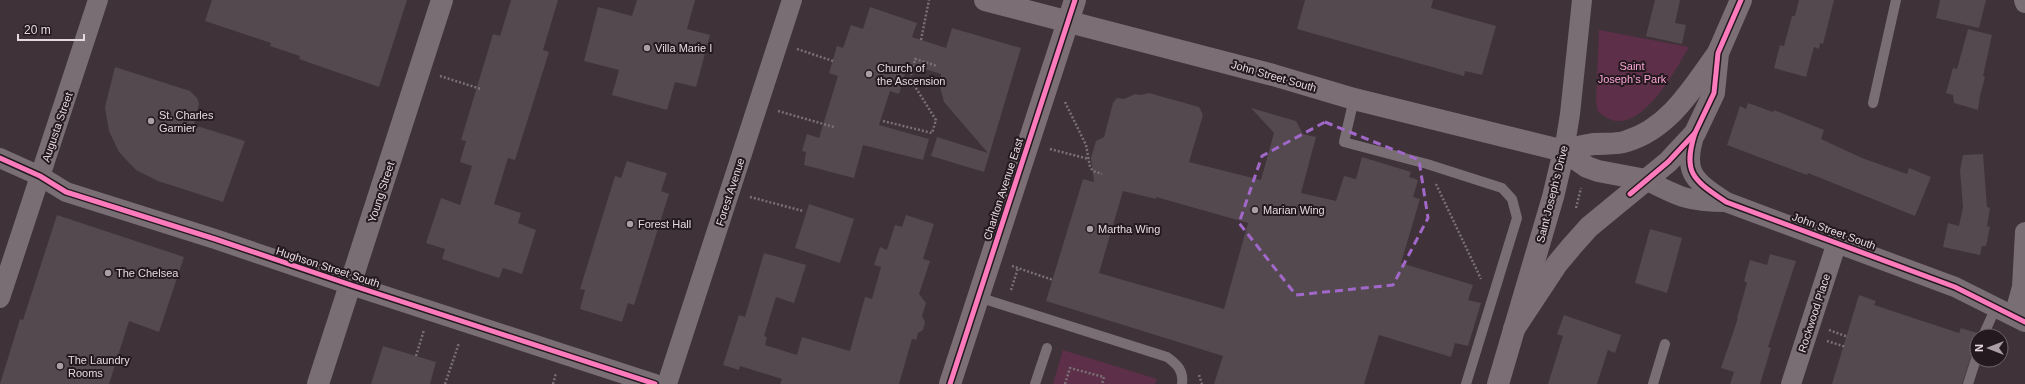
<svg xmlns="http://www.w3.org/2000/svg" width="2025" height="384" font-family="Helvetica,sans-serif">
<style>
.green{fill:#5d2f49}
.building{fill:#54494f;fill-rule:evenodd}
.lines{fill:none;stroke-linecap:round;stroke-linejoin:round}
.path{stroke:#7a7176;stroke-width:2.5;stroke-dasharray:2 2;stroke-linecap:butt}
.service{stroke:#786e73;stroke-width:10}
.minor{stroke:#786e73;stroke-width:20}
.tertiary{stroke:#786e73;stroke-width:22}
.secondary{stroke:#7b6f75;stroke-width:22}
.cycleway-casing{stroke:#23191e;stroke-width:8}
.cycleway{stroke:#fd7abc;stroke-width:5}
.marked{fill:none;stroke:#a168ca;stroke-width:3;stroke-dasharray:8 5;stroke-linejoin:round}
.poi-dot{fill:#ac9ea5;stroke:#23191e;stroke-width:1.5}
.labels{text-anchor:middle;stroke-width:4;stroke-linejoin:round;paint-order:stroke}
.poi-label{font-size:11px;fill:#e7d8df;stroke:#23191e;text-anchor:start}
.park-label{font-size:11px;fill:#fca4d4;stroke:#23191e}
.street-label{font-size:11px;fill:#e7d8df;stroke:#23191e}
</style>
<rect width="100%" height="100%" fill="#3f3239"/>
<g class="green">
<path d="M1599,30L1689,47C1676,69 1648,122 1618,121C1610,121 1604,116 1598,112L1596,101Z"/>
<path d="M1063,350L1157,379L1155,384H1053Z"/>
</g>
<g class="building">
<path d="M212,0H407L379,87L299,59L300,56L270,46L271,43L205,21Z"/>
<path d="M511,0H558L543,50L549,52L515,160L508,158L494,204L521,213L518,223L536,230L522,274L503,268L499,278L442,259L445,249L426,243L441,198L460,205L472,166L460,162L466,141L461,140L493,34L500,36Z"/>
<path d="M637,0H695L687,29L710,35L696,87L675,82L667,110L612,95L619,70L584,61L598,7L632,16Z"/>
<path d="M1305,0H1433L1431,8L1496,26L1482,75L1465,71L1464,76L1297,29Z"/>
<path d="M1655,0H1680L1675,23L1686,25L1682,44L1646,36Z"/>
<path d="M1799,0H1834L1823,44L1820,43L1819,49L1814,47L1806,77L1774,68L1780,45L1784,46L1792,16H1795Z"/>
<path d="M1940,0H1986L1979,28L1936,18Z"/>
<path d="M870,7L917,23L912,37L946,48L952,28L1021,48L984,172L931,156L937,137L988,153L944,102L940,87L941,74L908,64L899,94L890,91L879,125L929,139L923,160L863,145L854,178L804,165L806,152L802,151L807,134L819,138L838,76L829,73L837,46L843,48L851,25L863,29Z"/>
<path d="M1968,29L1992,35L1983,76L1985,77L1980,96L1978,110L1954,103L1953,95L1946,93L1953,68L1957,69Z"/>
<path d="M115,67L190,91L197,98L199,104L194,125L245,141L223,202L158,181L136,170L119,152L109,131L105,107Z"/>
<path d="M1149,93L1199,107L1203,115L1189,162L1261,180L1274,133L1251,108L1296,121L1303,134L1316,137L1301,193L1336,201L1344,176L1356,179L1362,157L1411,172L1409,177L1418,180L1413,197L1420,199L1401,263L1473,285L1468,300L1481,303L1468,346L1455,343L1451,357L1379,335L1364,384H1214L1223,356L1046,301L1083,179L1094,182L1091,158L1096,141L1104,137L1113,103L1117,98L1124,99L1135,94L1140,95ZM1123,191L1156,199V197L1248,223L1224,309L1099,273Z"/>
<path d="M1748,103L1773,112L1774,110L1824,130L1821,139L1862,158L1907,174L1909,168L1931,177L1915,216L1808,173L1807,175L1727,145L1740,106L1746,109Z"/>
<path d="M1983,154L1987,207L1990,208L1987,226L1990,227L1986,246H1982L1980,255L1943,247L1948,223L1959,226L1963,207L1960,170L1963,155Z"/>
<path d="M627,161L667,173L661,191L669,194L634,305L628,303L622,322L580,309L585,290L580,289L615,176L621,178Z"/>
<path d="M809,204L854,219L840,263L795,248Z"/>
<path d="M57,215L184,257L159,332L129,321L109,384H0L20,319L23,320Z"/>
<path d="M906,215L934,224L923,259L930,261L919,294L926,303L922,316L925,322L923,330L918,333L916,340L912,339L899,384H780L782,379L740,366L739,370L723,365L739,315L745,317L764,253L806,265L794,303L776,297L764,336L767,337L765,345L797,355L802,337L850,351L865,297L872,299L881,267L874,265L880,247L887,250L895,225L902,227Z"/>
<path d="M1650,229L1682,238L1667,293L1635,283Z"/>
<path d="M1770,254L1796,261L1768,347L1771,348L1760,384H1730L1734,372L1721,368L1738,318H1737L1747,283L1744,281L1750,260L1767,265Z"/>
<path d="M1859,295L1876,301L1874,305L1959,333L1961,328L1977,333V339L1962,384H1832Z"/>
<path d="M1564,315L1621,335L1615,353L1608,350L1597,384H1548L1563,336L1557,334Z"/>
<path d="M383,346L436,362L430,384H371Z"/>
</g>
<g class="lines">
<g class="path">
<path d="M921,40L929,0"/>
<path d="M797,49L833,61"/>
<path d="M440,76L481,89"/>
<path d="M1065,102L1086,145L1090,167L1093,171L1102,174"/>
<path d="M778,111L834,127"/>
<path d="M883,121L932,133L936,120L914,85L909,84L915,59L937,66"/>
<path d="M1050,149L1089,159"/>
<path d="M1436,184L1481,279"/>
<path d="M750,197L803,211"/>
<path d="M1576,208L1581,188"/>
<path d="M1012,266L1053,280"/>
<path d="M1011,290L1018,268"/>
<path d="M1829,330L1848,337"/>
<path d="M1827,341L1846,347"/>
<path d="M416,356L424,330"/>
<path d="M1199,375L1202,384"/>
<path d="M445,384L459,343"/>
<path d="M553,384L556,373"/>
<path d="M1065,384L1070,368L1104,377L1102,384"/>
</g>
<g class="service">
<path d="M1354,99L1344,142L1427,164L1502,188L1512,199L1517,218L1466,384"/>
<path d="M1873,103L1896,0"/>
<path d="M978,297L1167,357C1177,364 1184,371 1182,384"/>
<path d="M1983,336L1996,307"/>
<path d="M1035,384L1047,348"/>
<path d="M1653,384L1665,344"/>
<path d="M1968,384L1977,356"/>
</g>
<g class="minor">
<path d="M2024,0L2025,3"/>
<path d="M1695,133C1682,174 1694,180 1726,202L1955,287L2025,322"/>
<path d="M1564,151L1570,114L1582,0"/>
<path d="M0,158L40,176L66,192L215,239L351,285L655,384"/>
<path d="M1646,180C1679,197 1689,202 1726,202"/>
<path d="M0,298L98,0"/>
<path d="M2014,316L2022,287L2025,232"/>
<path d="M667,384L792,0"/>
<path d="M1791,384L1837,242"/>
</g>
<path class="tertiary" d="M318,384L442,0"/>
<g class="secondary">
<path d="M985,0L1273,75L1354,99L1564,151C1574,148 1584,145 1594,144C1606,143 1616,145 1627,141C1670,128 1693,87 1718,53"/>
<path d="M1564,151L1587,167L1598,171L1646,180"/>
<path d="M1514,329L1557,264L1572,246L1589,227L1668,162L1695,133L1714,93L1718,53L1741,0"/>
<path d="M950,384L1075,0"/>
<path d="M1498,384L1553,197L1564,151"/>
</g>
<g class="cycleway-casing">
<g id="cycleway">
<path d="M1695,133C1682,174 1694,180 1726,202L1955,287L2025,322"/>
<path d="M0,158L40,176L66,192L215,239L351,285L655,384"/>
<path d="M1630,194L1668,162L1695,133L1714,93L1718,53L1741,0"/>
<path d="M950,384L1075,0"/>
</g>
</g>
<use href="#cycleway" class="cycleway"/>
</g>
<path class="marked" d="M1325,122L1419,160L1428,218L1393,285L1296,295L1239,223L1262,156Z"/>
<g class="poi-dot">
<circle cx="647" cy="48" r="4"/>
<circle cx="869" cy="74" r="4"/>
<circle cx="151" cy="121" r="4"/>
<circle cx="1255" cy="210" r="4"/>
<circle cx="630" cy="224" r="4"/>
<circle cx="1090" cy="229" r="4"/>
<circle cx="108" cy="273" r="4"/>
<circle cx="60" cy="366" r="4"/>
</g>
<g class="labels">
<g class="poi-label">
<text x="655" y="52">Villa Marie I</text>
<text x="877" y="72">Church of<tspan x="877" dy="13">the Ascension</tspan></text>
<text x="159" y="119">St. Charles<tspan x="159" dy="13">Garnier</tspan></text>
<text x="1263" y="214">Marian Wing</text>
<text x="638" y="228">Forest Hall</text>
<text x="1098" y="233">Martha Wing</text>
<text x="116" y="277">The Chelsea</text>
<text x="68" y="364">The Laundry<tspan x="68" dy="13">Rooms</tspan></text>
</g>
<g class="park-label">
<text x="1632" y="70">Saint<tspan x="1632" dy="13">Joseph's Park</tspan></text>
</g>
<g class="street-label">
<text transform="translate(1274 76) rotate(16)" y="4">John Street South</text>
<text transform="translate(57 127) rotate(-71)" y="4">Augusta Street</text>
<text transform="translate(1003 189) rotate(-72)" y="4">Charlton Avenue East</text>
<text transform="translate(381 192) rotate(-72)" y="4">Young Street</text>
<text transform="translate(730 192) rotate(-72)" y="4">Forest Avenue</text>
<text transform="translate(1552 194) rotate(-76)" y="4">Saint Joseph's Drive</text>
<text transform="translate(1834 231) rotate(20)" y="4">John Street South</text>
<text transform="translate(328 267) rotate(18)" y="4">Hughson Street South</text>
<text transform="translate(1814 313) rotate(-72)" y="4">Rockwood Place</text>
</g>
</g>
<g transform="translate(1989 348) rotate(270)"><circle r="19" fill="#23191e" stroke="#71656b"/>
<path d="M0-3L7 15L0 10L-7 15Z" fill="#ac9ea5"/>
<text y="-6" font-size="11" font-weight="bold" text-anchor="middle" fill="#e7d8df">N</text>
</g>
<path d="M18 34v6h66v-6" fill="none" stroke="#e7d8df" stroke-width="2"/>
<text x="24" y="34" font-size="12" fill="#e7d8df" stroke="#23191e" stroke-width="3" paint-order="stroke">20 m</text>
</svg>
